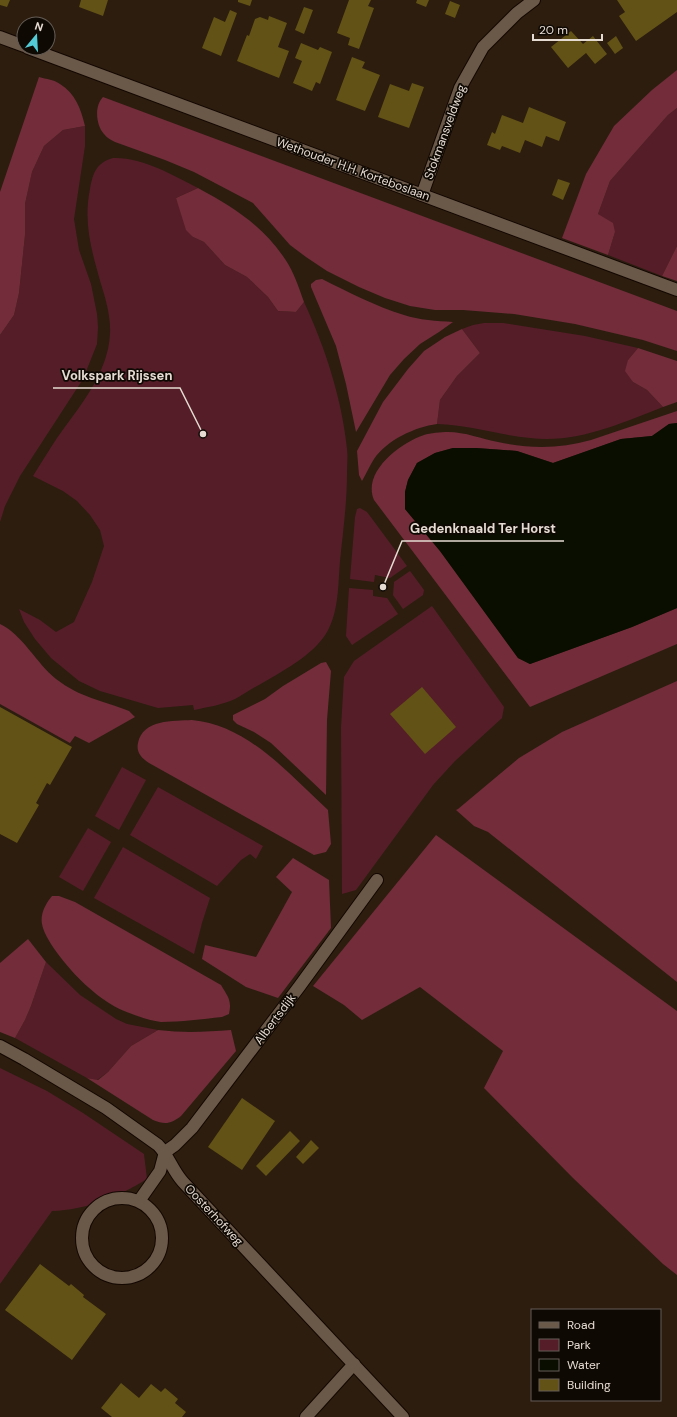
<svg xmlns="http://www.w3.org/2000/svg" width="677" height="1417" font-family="'DM Sans',sans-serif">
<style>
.green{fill:#551d28}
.forest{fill:#722c3a}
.water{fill:#090e00}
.building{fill:#625215}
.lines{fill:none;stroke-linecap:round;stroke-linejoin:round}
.street-casing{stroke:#130700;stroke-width:14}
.street{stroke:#6a5949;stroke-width:12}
.labels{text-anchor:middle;stroke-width:3.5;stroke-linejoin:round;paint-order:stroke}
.street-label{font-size:12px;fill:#e5dbd2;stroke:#0f0904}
.leader{fill:none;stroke:#e5dbd2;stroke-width:1.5}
.callout-dot{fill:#e5dbd2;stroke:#0f0904;stroke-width:1.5}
.callout-label{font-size:13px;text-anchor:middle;font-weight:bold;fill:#e5dbd2;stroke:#0f0904;stroke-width:3.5;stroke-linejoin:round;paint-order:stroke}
</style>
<rect width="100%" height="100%" fill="#2c1d0f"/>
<g class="green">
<path d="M677,108V246L662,276L608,255L615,232L598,214L610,181L668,115Z"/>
<path d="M85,126V146L74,219L79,250L91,284L97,314L98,327L97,344L83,379L20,476L5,506L0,522V335L14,315L19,293L25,235V204L32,172L44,146L63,130Z"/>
<path d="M113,158C143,157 172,175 198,188L176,198L193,237L204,242L225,265L247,277L268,297L278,311L296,312L304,302C325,347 342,399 347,449C348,457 347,465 347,473C347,503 343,532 340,561C338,584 339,611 327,632C314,655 281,672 259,685C251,689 243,695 235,699C222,705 208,707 194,710L193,705L158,708L100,691L79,681L51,658L35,639L24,622L19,609L40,620L56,632L74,622L92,582L104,546L100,530L90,515L77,501L63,491L33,476C41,463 49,450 57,438C79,407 108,374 110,334C111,317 106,300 101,284C92,252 83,223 90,189C93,173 96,163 113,158Z"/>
<path d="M484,323H503L585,336L638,348L628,360L633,382L647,390L663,407C621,423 577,444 530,438C499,435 469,425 437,424L440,400L457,376L480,353L462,329L473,325Z"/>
<path d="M360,508L367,512L407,566L390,578L375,575L374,582L350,579L355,517L357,509Z"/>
<path d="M410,571L424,590L423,595L403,609L393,595L394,582Z"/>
<path d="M349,588L373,590V596L387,598L398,614L352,645L346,636Z"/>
<path d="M432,606L504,707L502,718L455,761L433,785L356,890L342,894L341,728L344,677L354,661Z"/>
<path d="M122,767L146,780L119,830L95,816Z"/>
<path d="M158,787L263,846L256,859L250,854L241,860L217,886L130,835Z"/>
<path d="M88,828L111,842L83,891L59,877Z"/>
<path d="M123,847L210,898L202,923L194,954L94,898Z"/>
<path d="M46,962L80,995L116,1019L127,1024L158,1030L131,1046L108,1072L97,1080L87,1078L15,1038L25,1020L31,1006Z"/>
<path d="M0,1068L47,1091L83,1113L144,1154L147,1179C118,1197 86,1210 52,1211L0,1284Z"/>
</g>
<g class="forest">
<path d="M677,70V108L668,115L610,181L598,214L613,223L615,232L608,255L562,238L586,174L614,126L652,90Z"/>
<path d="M39,77C46,79 55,80 60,84C75,93 81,109 85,126L63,130L44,146L32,172L25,204V235L19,293L14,315L0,335V192Z"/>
<path d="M103,97L677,311V351L643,340L575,324L514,314L463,310H435L410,306L385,298L359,287L327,271L306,257L290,245L253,203L194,172L165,160L115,142C111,140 107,138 104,134C96,125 94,106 103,97Z"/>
<path d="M198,188C233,207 262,225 285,259C294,272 299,288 304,302L296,312L278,311L268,297L247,277L225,265L204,242L193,237L186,230L176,198Z"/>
<path d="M677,246V281L662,276Z"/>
<path d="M322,279C348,292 375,306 404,315C419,320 437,321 453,322L439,332L420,344L404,359L390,375L356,432L346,384L336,346L311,287V284L316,280Z"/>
<path d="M462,329L480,353L457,376L440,400L437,424C415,427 387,440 374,459C370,465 366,474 362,481L359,475L357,451L383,402L408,369L424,351L445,337Z"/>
<path d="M638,348L677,361V402L663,407L647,390L633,382L625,371L628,360Z"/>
<path d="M677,411V423L669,424L652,436L621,439L553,463L517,451L476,448H453L435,453L417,463L408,480L405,492V509L440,551L518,658L530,664L632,627L677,608V644L530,707L374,500C362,472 400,443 424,435C430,433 441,432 448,432C465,432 482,439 498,442C530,449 560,449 591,440Z"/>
<path d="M0,624C23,635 36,663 56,679C81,698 101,700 129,711L135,717L89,743L75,736L70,743L0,704Z"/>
<path d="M326,662L331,671L327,720L326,795L271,743L254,732L237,724L233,720V715L265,699L283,686L321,663Z"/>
<path d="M677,681V982L488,832L474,826L456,810L458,809L519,758L562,732Z"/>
<path d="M192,720C248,725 289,774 328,810L331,844L326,852L314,855L149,763C141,758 136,752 138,743C143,719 173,721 192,720Z"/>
<path d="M436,835L677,1011V1275L663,1264L573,1178L484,1088L503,1051L420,987L362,1020L344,1005L313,986Z"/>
<path d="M293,858L329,880L331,928L278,998L246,987L202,959L205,945L256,957L292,892L276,877Z"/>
<path d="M52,896H59L75,902L221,985C228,997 232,1000 229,1014L222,1017C202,1019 181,1022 161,1022C152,1021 140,1017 132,1014C116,1009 100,998 88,987C74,975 45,942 42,924C40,914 46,903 52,896Z"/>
<path d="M28,939L46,962L31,1006L25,1020L15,1038L0,1032V963Z"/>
<path d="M158,1030C183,1033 206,1032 231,1030L236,1051L181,1116C171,1124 165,1125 153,1120L87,1078L98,1080L108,1072L131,1046Z"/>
</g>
<path class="water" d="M677,423V608L632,627L530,664L518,658L440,551L405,509V492L408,480L417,463L435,453L453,448H476L517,451L553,463L621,439L652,436L669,424Z"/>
<g class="building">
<path d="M0,0H10L7,7L0,5Z"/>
<path d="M81,0H108L103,16L79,7Z"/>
<path d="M238,0H252L250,6L238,2Z"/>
<path d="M349,0H371L368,6L374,8L359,49L348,45L350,38L337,33Z"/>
<path d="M417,0H429L426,7L416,3Z"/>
<path d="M617,0H677V12L636,41L619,16L625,12Z"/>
<path d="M450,1L460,5L455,18L445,14Z"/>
<path d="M304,7L313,10L304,34L295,30Z"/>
<path d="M230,10L237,13L221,56L202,48L214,17L225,22Z"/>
<path d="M269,16L287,23L278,47L289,51L279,78L237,61L247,35L249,36L255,19L260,17L268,20Z"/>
<path d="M571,31L583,44L593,36L607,54L595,64L586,53L568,68L551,47Z"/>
<path d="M616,36L623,48L615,54L607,43Z"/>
<path d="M301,43L318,50L320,47L332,52L320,84L316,82L312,91L293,83L302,61L295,58Z"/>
<path d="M352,57L365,62L362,68L380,75L365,111L336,100Z"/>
<path d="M412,83L424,87L409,128L378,117L390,84L409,91Z"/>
<path d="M529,107L566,122L559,141L546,136L542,147L525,140L520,153L502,146L500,150L487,145L492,132L495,134L502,115L523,123Z"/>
<path d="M558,179L570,183L563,200L552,195Z"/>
<path d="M422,687L456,727L425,754L390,714Z"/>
<path d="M0,707L72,747L50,785L47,783L36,803L39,805L17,843L0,834Z"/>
<path d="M242,1098L275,1121L242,1170L208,1147Z"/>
<path d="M290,1131L300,1141L266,1176L256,1166Z"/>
<path d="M311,1140L319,1148L303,1164L296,1157Z"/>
<path d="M40,1264L69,1286L71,1284L84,1295L83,1297L106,1314L72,1360L5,1310Z"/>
<path d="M121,1383L139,1398L151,1384L161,1392L165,1388L178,1399L175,1403L186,1412L182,1417H112L101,1408Z"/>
</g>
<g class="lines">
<g class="street-casing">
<g id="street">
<path d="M0,37L24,46"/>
<path d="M28,48L677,290"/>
<path d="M422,195L460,88L483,47L517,13L534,0"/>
<path d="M0,1046L24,1059L106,1108L158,1145C169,1156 172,1170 183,1182L403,1417"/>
<path d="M165,1152L175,1145L192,1128L299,987L377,880"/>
<circle cx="122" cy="1238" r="40"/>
<path d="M139,1201L160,1171L165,1152"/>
<path d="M306,1417L354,1364"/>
</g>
</g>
<use href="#street" class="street"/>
</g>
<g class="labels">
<g class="street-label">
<text transform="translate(445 132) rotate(-70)" y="4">Stokmansveldweg</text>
<text transform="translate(353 169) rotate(20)" y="4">Wethouder H.H. Korteboslaan</text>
<text transform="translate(275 1019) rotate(-53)" y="4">Albertsdijk</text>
<text transform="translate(214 1215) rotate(47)" y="4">Oosterhofweg</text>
</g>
</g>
<path class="leader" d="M203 434L180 388H53M383 587L402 541H564"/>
<g class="callout-dot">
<circle cx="203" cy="434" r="4"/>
<circle cx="383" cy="587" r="4"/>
</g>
<g class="callout-label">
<text x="117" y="380">Volkspark Rijssen</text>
<text x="483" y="533">Gedenknaald Ter Horst</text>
</g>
<rect x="531" y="1309" width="130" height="92" fill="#0f0904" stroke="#655d56"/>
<rect x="539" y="1322" width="20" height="6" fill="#6a5949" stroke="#655d56"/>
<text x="567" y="1329" font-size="12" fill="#e5dbd2">Road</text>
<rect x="539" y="1339" width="20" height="12" fill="#551d28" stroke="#655d56"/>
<text x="567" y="1349" font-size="12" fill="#e5dbd2">Park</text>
<rect x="539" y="1359" width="20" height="12" fill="#090e00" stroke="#655d56"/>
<text x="567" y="1369" font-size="12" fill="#e5dbd2">Water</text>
<rect x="539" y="1379" width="20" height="12" fill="#625215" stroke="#655d56"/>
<text x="567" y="1389" font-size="12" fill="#e5dbd2">Building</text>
<g transform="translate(36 36) rotate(18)"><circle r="19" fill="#0f0904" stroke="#655d56"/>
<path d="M0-3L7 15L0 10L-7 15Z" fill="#52cbd7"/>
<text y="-6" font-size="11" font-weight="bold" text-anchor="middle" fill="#e5dbd2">N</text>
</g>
<path d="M533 34v6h69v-6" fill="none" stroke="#e5dbd2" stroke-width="2"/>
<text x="539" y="34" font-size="12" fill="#e5dbd2" stroke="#0f0904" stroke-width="3" paint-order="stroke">20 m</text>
</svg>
